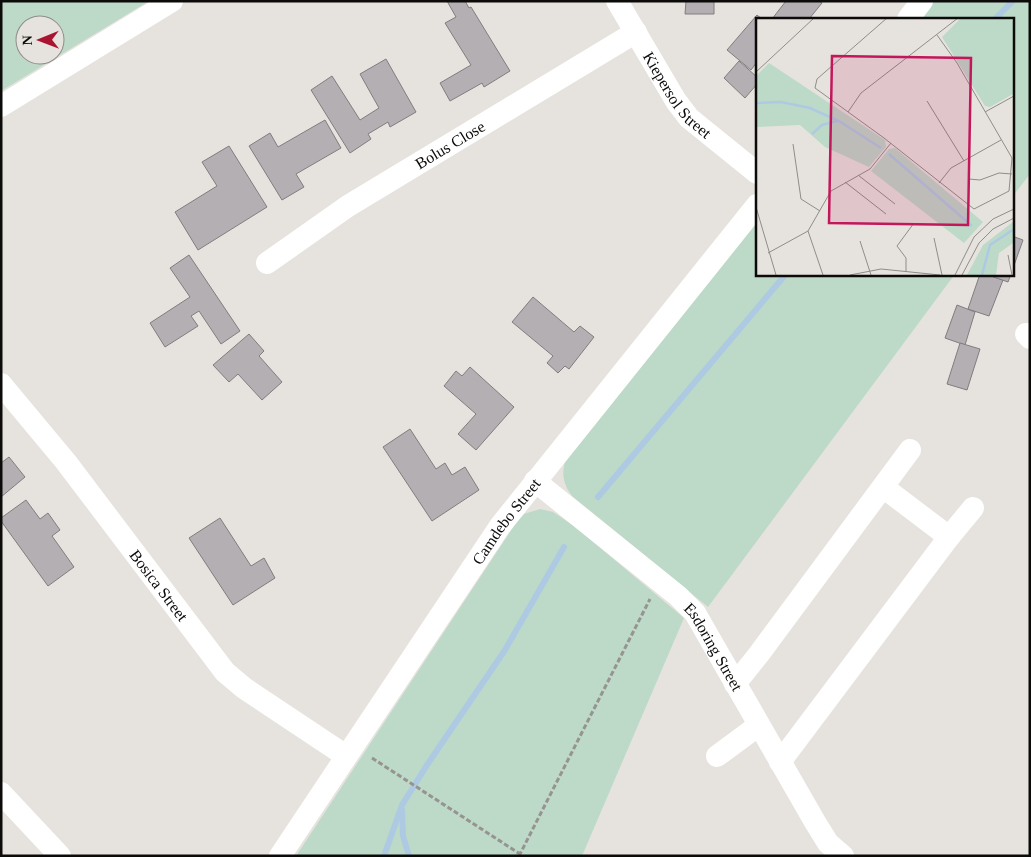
<svg xmlns="http://www.w3.org/2000/svg" width="1031" height="857" font-family="'Times New Roman',serif">
<style>
.green{fill:#bdd9c8;fill-rule:evenodd}
.lines{fill:none;stroke-linecap:round;stroke-linejoin:round}
.stream{stroke:#aecae3;stroke-width:6}
.building{fill:#b3afb3;stroke:#807c80}
.path{stroke:#969490;stroke-width:3;stroke-dasharray:5 2.5;stroke-linecap:butt}
.minor{stroke:#fff;stroke-width:22}
.labels{text-anchor:middle;stroke-width:4.5;stroke-linejoin:round;paint-order:stroke}
.street-label{font-size:16px;fill:#0c0b0a;stroke:#e6e3de}
.inset-river{fill:none;stroke:#aecae3;stroke-width:2.5}
.inset-road{fill:none;stroke:#8f8d89;stroke-width:1}
.view{fill:#c2185b;fill-opacity:0.15;stroke:#c2185b;stroke-width:2.5}
.inset-edge{fill:none;stroke:#0c0b0a;stroke-width:2.5}
</style>
<rect width="100%" height="100%" fill="#e6e3de"/>
<g class="green">
<path d="M1,1H149L1,91ZM25,25H55V55H25Z"/>
<path d="M934,1H1030V174L1012,197V19H920Z"/>
<path d="M757,220V274H955L708,607L572,496C563,484 561,473 566,459Z"/>
<path d="M540,509L553,512L574,526L684,618L582,856H296L518,520L524,514Z"/>
</g>
<g class="lines">
<g class="stream">
<path d="M995,19L1013,1"/>
<path d="M598,497L786,274"/>
<path d="M402,810L403,836L409,856"/>
<path d="M384,856L402,805L427,765L505,650L564,547"/>
</g>
</g>
<g class="building">
<path d="M447,1H465L469,8L471,7L510,71L484,87L482,83L450,101L440,83L471,65L445,23L456,17Z"/>
<path d="M686,1H714V14H685Z"/>
<path d="M786,1H819L822,3L809,19H772Z"/>
<path d="M757,15L762,19H757V62L751,70L727,50Z"/>
<path d="M386,59L416,112L390,127L388,122L368,134L371,139L350,153L311,90L332,76L360,120L379,108L360,74Z"/>
<path d="M739,61L757,77V84L745,98L724,78Z"/>
<path d="M325,120L341,148L296,174L304,187L282,200L249,146L270,133L278,147Z"/>
<path d="M229,146L267,207L198,250L175,212L217,186L202,162Z"/>
<path d="M1012,236L1023,240L1012,271Z"/>
<path d="M189,255L240,331L221,344L199,311L191,316L198,326L165,347L150,323L190,297L170,268Z"/>
<path d="M980,274H985L1003,280L989,316L968,309Z"/>
<path d="M989,274H1011L1008,282L988,275Z"/>
<path d="M533,297L574,332L580,326L594,337L569,369L565,366L558,373L547,363L553,356L512,322Z"/>
<path d="M957,305L975,312L965,345L945,338Z"/>
<path d="M249,334L264,351L259,356L282,382L262,400L238,374L229,382L213,365Z"/>
<path d="M960,343L980,349L967,390L947,384Z"/>
<path d="M470,367L514,407L476,450L458,434L476,414L444,386L456,371L462,376Z"/>
<path d="M410,429L436,469L445,463L452,475L465,467L479,490L432,521L383,447Z"/>
<path d="M9,457L25,477L1,497V463Z"/>
<path d="M26,500L40,519L48,513L60,530L52,536L74,567L48,586L1,521V518Z"/>
<path d="M220,518L251,566L264,558L275,578L233,605L189,538Z"/>
</g>
<g class="lines">
<g class="path">
<path d="M372,758L520,854"/>
<path d="M519,856L650,599"/>
</g>
<g class="minor">
<path id="s1" d="M617,1L676,101L689,118L757,173"/>
<path d="M908,19L922,1"/>
<path d="M1,106L172,1"/>
<path id="s2" d="M267,263L348,206L636,32"/>
<path d="M1026,334L1030,338"/>
<path id="s3" d="M1,384L66,462L225,672L244,688L346,756"/>
<path id="s4" d="M535,481L678,596L695,613L815,822L828,843L843,856"/>
<path d="M883,487L949,537"/>
<path d="M735,684L759,654L910,450"/>
<path d="M717,756L759,725"/>
<path d="M780,762L949,537L973,508"/>
<path d="M1,793L60,856"/>
<path id="s5" d="M280,856L500,526L757,205"/>
</g>
</g>
<g class="labels">
<g class="street-label">
<text dy="6" stroke="none"><textPath href="#s1" startOffset="112">Kiepersol Street</textPath></text>
<text dy="6" stroke="none"><textPath href="#s2" startOffset="218">Bolus Close</textPath></text>
<text dy="6" stroke="none"><textPath href="#s5" startOffset="404">Camdebo Street</textPath></text>
<text dy="6" stroke="none"><textPath href="#s3" startOffset="256">Bosica Street</textPath></text>
<text dy="6" stroke="none"><textPath href="#s4" startOffset="246">Esdoring Street</textPath></text>
</g>
</g>
<g transform="translate(756 18)">
<rect width="258" height="258" fill="#e6e3de"/>
<path d="M205,0H252L257,3V76L234,89L229,88L186,19ZM13,45L129,122L130,129L113,149L69,129L44,107L0,109V58ZM139,130L227,204L208,225L115,153L133,131ZM257,204V225L243,235L240,257H211L227,227Z" fill="#bdd9c8"/>
<path class="inset-river" d="M0,85L25,84L54,90L83,103L125,130M56,116L66,107L81,103M133,136L216,208M226,257L234,227L258,211"/>
<path class="inset-road" d="M131,0L61,61L59,70L128,120L218,191L253,173L256,140L201,45L181,17M0,54L58,0M171,83L208,143M92,94L105,75L202,0M229,94L258,78M37,126L45,181L64,193M102,157L139,186M213,161L224,162L243,155L256,156M89,164L130,196M183,165L195,150L245,122M0,189L20,257M52,213L67,257M178,220L186,257M104,223L115,257M12,235L52,213L75,173L114,151L135,125M252,237L256,257M150,254V240L141,228L158,205M94,257L125,251L184,257M199,257L218,219L237,201L258,191M206,257L223,225L237,211L258,200"/>
<path class="view" d="M76,38L215,40L212,207L73,205Z"/>
<rect width="258" height="258" class="inset-edge"/>
</g>
<rect width="1031" height="857" fill="none" stroke="#0c0b0a" stroke-width="5"/>
<g transform="translate(40 40) rotate(269)"><circle r="24" fill="#e6e3de" stroke="#8f8d89"/>
<path d="M0-4L9 19L0 12L-9 19Z" fill="#aa1430"/>
<text y="-8" font-size="14" font-weight="bold" text-anchor="middle" fill="#0c0b0a">N</text>
</g>
</svg>
